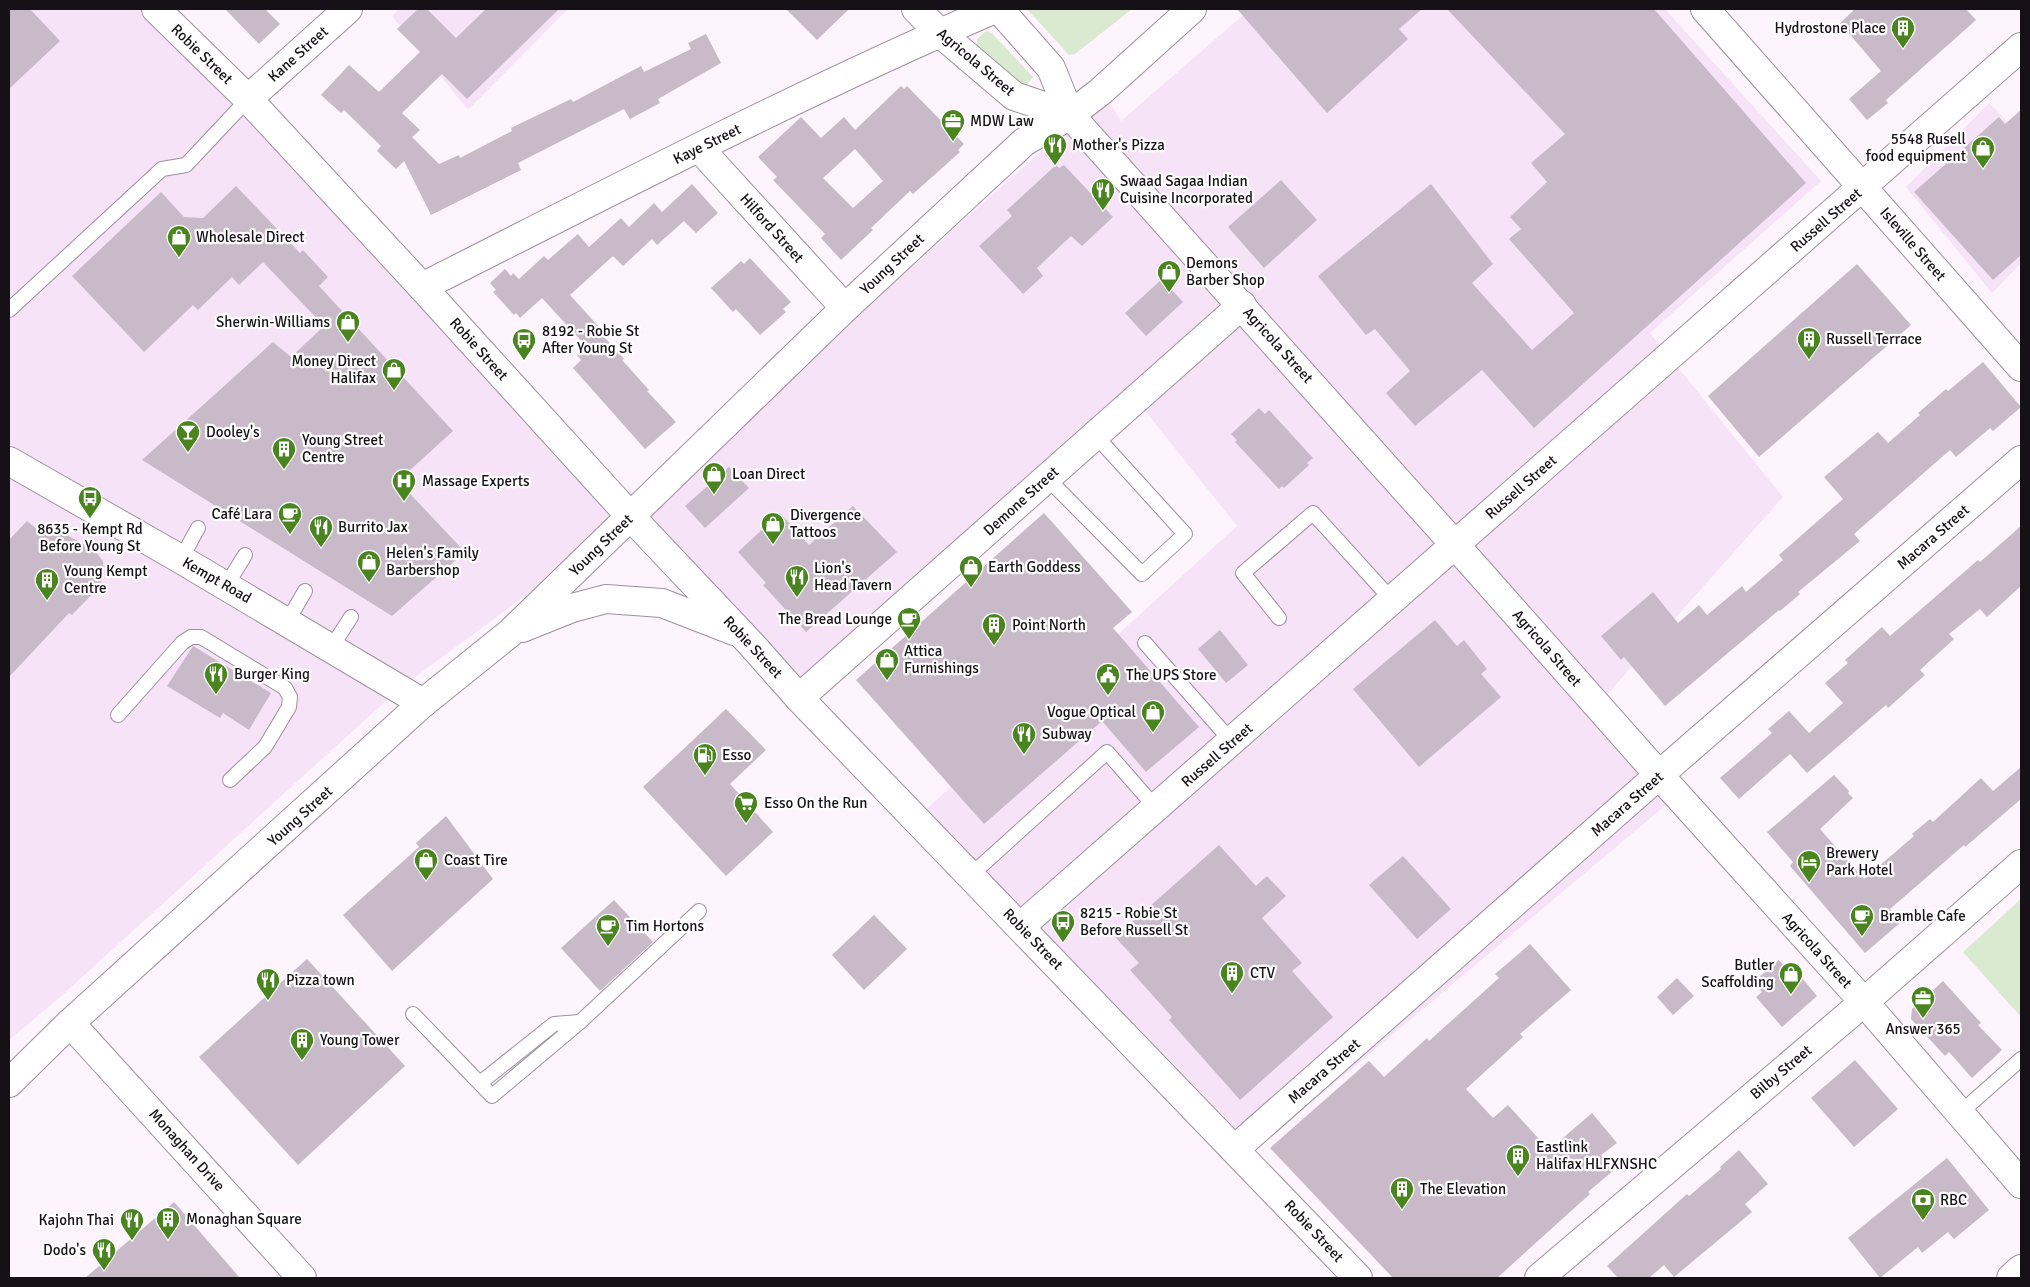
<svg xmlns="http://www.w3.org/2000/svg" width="2030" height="1287" font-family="Signika,sans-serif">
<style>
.built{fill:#f7e3f8}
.green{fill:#d9ead0}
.building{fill:#c8bac8;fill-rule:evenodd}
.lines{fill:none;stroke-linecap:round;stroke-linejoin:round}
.service-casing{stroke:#9d909e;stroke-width:16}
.minor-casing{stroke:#9d909e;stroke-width:30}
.tertiary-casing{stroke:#9d909e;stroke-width:30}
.secondary-casing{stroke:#9d909e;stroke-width:30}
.service{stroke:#fff;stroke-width:14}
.minor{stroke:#fff;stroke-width:28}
.tertiary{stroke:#fff;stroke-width:28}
.secondary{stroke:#fff;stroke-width:28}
.labels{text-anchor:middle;stroke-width:4.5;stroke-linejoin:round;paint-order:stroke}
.poi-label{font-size:15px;fill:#161116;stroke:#fff;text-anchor:start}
.street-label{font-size:15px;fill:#161116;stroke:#fff}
</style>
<rect width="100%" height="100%" fill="#fdf4fe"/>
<g class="built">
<path d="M9,9H178L640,511L1061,133L1103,92L1121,121L1250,9H1665L1821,181L1650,333L1783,497L1597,706L1666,805L1243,1160L922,813L1237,526L1134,397L811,694L640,511L399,689L58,999L9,1040Z"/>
<path d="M399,9H568L468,110L392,16Z"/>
<path d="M1989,103L2021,136V263L1992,293L1906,187Z"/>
</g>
<g class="green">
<path d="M1027,9H1132L1075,54L1069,55Z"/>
<path d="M986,31L992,33L1033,77L1025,87L977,48V39Z"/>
<path d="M2021,899V1017L1963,952Z"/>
</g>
<g class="building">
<path d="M9,9H30L60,41L9,89Z"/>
<path d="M225,9H265L280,24L259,44Z"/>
<path d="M418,9H427L456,38L486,9H559L467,99L442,74L402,113L420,130L412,137L439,164L459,155L460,158L512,131L511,128L571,99L573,102L641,66L644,72L691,49L688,43L706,34L721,63L658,99L660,103L630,119L624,109L518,163L521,170L431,215L404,161L396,169L377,151L381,146L344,110L341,113L321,95L349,65L379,92L381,90L420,52L397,29Z"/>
<path d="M786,9H849L817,40Z"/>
<path d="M1237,9H1422L1399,29L1408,39L1327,113Z"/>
<path d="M1447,9H1654L1806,183L1534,428L1482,370L1415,426L1386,393L1410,371L1375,329L1366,335L1318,276L1431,184L1493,264L1472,283L1532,350L1574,313L1509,239L1521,229L1510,217L1547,182L1531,163L1565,134Z"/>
<path d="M1855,9H1966L1976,20L1886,100L1888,103L1867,120L1849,99L1881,71L1840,23Z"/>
<path d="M901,86L904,89L907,86L964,144L958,150L960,152L913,194L910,191L871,228L873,230L841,260L821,238L825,234L773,180L777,177L758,157L801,117L821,138L844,117L855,130ZM855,149L883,181L853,208L823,178Z"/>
<path d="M2021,110V255L1993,280L1914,192L1999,117L2005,124Z"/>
<path d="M1056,165L1059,168L1064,165L1113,217L1082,246L1071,236L1037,268L1043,276L1023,294L979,246L1012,216L1007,210Z"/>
<path d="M1281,180L1317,220L1264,268L1228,227Z"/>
<path d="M692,184L718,213L696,233L684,221L657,245L652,239L623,266L613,256L570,295L599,327L597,329L624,359L622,360L649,390L647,391L676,422L645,449L573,368L581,360L577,355L586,346L542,298L520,318L516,313L514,315L493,292L496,290L490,283L505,269L511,276L513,273L519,279L544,256L548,260L578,234L589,247L621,218L629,227L654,203L662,212Z"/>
<path d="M236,186L300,253L303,250L328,277L319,286L453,431L398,481L465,552L392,616L142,460L273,342L291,357L324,326L263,262L239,285L232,277L198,310L193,305L144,352L72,276L161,192L184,217L203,218Z"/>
<path d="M750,258L791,302L783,309L786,312L760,335L736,309L733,312L711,288L741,261L744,264Z"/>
<path d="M1857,264L1911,325L1759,457L1708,396Z"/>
<path d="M1162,279L1183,302L1146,336L1125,313Z"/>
<path d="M1983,362L2021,407L1993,431L1990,428L1956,457L1950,450L1854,534L1860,541L1798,592L1800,594L1780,611L1779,610L1665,706L1624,657L1621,660L1601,636L1653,592L1678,623L1699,605L1707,615L1742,586L1746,592L1783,560L1779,555L1843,499L1824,477L1878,432L1888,443L1920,415L1918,413L1946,389L1948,391Z"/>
<path d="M1259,408L1265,414L1269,410L1313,458L1307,463L1309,465L1284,488L1282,486L1279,489L1235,442L1237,440L1231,434Z"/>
<path d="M729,467L749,488L705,528L685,506Z"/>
<path d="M853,506L897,552L806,632L763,585L766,583L738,552L780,513L809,545Z"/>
<path d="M1044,513L1132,612L1113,628L1199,727L1146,772L1102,721L984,824L856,680Z"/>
<path d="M27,521L38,530L45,523L94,550L103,561L104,574L100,586L72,615L69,613L9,677V540Z"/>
<path d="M2021,526V586L1987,617L1980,609L1949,634L1954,639L1920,670L1925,675L1888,708L1886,705L1807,773L1790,754L1739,799L1720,778L1772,733L1768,729L1789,711L1809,733L1843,703L1825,683L1848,663L1845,660L1882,627L1890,636L1978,560L1980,562Z"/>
<path d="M1435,620L1457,646L1464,640L1487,669L1481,674L1501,697L1419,767L1353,689Z"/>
<path d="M1220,630L1248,665L1226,683L1198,649Z"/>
<path d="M193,646L271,693L249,730L223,713L220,718L167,686Z"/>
<path d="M726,709L766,750L730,784L773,832L726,876L643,787Z"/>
<path d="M2021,767V799L1965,847L1964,845L1890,909L1901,922L1865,953L1790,866L1793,862L1767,832L1834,775L1849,791L1848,793L1853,798L1820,829L1864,879L1914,836L1912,834L1930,819L1933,822L1981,778L1993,791Z"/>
<path d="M446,816L493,879L392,971L343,915L419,847L416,843Z"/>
<path d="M1219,845L1256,886L1267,876L1286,896L1262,918L1302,963L1292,971L1333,1017L1240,1100L1169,1020L1172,1017L1130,970L1139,963L1115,937Z"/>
<path d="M1403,856L1451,909L1417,939L1369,885Z"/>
<path d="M614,900L653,942L600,991L561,948Z"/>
<path d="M874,915L907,949L864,990L832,955Z"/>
<path d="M1530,944L1571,990L1520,1034L1523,1037L1466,1089L1493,1118L1508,1105L1549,1150L1592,1113L1617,1143L1601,1155L1614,1170L1588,1192L1590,1194L1497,1278H1393L1270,1148L1369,1061L1384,1077L1427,1038L1429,1041L1499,978L1495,974Z"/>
<path d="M307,959L405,1066L298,1165L199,1057Z"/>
<path d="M1779,960L1793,976L1797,972L1817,996L1782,1027L1756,997L1762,992L1753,982Z"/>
<path d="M1677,978L1694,996L1673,1015L1657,997Z"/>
<path d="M1943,981L1981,1023L1978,1025L2002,1050L1972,1078L1949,1052L1945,1056L1911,1019L1912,1009Z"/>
<path d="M1855,1060L1898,1109L1854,1147L1811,1098Z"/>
<path d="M1739,1150L1768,1184L1745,1204L1752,1212L1674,1277L1664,1265L1649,1278H1618L1607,1266L1687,1194L1689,1196L1721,1169L1720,1167Z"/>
<path d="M1947,1158L1989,1210L1954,1239L1948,1232L1922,1253L1918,1247L1880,1278L1848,1238Z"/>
<path d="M174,1202L240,1278H85Z"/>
</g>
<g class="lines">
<g class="service-casing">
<g id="service">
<path d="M9,310L162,169L186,165L248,99"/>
<path d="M1047,478L1142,574L1185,534L1095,435"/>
<path d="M181,559L198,528"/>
<path d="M226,586L245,555"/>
<path d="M1279,618L1243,573L1313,513L1392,600"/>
<path d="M287,622L305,591"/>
<path d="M1145,643L1232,742"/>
<path d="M331,648L351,617"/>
<path d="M118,715L182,643L191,637H201L285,688L290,697L289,707L265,747L230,780"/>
<path d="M971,875L1107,752L1156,808"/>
<path d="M413,1014L492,1096L580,1022L699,911"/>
<path d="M480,1083L554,1024L580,1022"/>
<path d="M1960,1113L2021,1059"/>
</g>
</g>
<g class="minor-casing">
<g id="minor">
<path d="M916,9L940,33L1014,96L1070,115"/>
<path d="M999,9L1051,68L1070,115"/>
<path d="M1705,9L2021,367"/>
<path d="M248,99L348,9"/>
<path d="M699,148L845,308"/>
<path d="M422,287C612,191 800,93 995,9"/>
<path d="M799,698L1242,305"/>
<path d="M1021,926L2021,47"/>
<path d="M70,1023L302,1278"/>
<path d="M1235,1149L1659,775L2021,460"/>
<path d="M1539,1278L1864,1002L2021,864"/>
</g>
</g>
<g class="tertiary-casing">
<g id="tertiary">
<path d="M1070,115L1473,565L1659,775L1864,1002L2021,1184"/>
<path d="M9,461L177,557L423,703"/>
<path d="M2011,1278L2021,1269"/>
</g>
</g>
<g class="secondary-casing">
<g id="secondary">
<path d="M156,9L248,99L422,287L631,517L752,645L799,698L1358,1278"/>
<path d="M522,628L572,608L606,599L662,603L734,631"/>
<path d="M9,1083L70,1023L423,703L510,633L845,308L1024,142L1070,115L1100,92L1192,9"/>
</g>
</g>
<use href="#service" class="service"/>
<use href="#minor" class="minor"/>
<use href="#tertiary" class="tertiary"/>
<use href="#secondary" class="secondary"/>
</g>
<defs>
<g id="building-pin" transform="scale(1.25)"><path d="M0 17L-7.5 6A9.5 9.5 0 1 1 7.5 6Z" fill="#49841f" stroke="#fff"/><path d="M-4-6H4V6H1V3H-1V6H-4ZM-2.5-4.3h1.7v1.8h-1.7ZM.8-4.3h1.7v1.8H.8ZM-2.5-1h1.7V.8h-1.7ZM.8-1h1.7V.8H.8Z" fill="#fff"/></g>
<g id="office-pin" transform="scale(1.25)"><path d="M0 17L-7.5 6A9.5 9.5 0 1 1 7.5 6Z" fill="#49841f" stroke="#fff"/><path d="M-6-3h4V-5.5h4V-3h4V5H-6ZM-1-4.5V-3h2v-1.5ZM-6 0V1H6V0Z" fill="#fff"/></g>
<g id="restaurant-pin" transform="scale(1.25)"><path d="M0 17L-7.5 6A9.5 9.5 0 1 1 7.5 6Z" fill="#49841f" stroke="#fff"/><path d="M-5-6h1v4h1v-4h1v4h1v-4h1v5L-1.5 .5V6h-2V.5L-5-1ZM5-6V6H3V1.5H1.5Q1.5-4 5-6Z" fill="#fff"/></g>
<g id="shop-pin" transform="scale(1.25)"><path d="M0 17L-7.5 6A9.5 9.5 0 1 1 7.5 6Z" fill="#49841f" stroke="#fff"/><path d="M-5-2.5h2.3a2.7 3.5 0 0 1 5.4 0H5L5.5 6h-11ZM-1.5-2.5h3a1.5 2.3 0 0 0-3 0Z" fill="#fff"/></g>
<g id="bus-pin" transform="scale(1.25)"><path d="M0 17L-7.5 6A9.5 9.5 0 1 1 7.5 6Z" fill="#49841f" stroke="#fff"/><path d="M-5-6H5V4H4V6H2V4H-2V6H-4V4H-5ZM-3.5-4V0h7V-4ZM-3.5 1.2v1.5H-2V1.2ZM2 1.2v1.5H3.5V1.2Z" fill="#fff"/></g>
<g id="bar-pin" transform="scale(1.25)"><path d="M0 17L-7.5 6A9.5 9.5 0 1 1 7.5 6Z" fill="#49841f" stroke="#fff"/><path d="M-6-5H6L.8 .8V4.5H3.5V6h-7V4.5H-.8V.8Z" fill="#fff"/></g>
<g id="hospital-pin" transform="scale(1.25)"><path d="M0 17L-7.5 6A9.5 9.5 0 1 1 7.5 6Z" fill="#49841f" stroke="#fff"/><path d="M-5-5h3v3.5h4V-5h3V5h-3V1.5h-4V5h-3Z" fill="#fff"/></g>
<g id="cafe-pin" transform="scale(1.25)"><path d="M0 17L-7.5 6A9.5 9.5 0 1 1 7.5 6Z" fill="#49841f" stroke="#fff"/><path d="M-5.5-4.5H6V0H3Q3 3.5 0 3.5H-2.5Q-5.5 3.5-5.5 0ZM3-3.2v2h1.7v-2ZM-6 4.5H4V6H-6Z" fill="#fff"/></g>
<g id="civic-pin" transform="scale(1.25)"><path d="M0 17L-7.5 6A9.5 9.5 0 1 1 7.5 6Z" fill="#49841f" stroke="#fff"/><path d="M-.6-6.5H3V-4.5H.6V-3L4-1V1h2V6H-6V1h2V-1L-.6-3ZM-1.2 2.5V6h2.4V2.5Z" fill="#fff"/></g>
<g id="fuel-pin" transform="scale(1.25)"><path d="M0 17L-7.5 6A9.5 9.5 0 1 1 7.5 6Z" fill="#49841f" stroke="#fff"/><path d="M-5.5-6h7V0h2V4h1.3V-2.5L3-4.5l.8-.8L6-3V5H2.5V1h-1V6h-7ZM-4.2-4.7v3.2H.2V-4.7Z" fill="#fff"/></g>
<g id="supermarket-pin" transform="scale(1.25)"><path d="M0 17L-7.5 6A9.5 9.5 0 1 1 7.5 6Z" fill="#49841f" stroke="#fff"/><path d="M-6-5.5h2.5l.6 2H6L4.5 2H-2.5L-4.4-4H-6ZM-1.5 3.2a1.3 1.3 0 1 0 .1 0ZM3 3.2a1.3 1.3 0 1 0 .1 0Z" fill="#fff"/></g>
<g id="hotel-pin" transform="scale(1.25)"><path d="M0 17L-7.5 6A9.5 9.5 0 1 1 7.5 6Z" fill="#49841f" stroke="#fff"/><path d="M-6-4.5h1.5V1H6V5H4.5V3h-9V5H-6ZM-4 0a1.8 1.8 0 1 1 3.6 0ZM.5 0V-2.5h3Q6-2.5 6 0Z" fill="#fff"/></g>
<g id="bank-pin" transform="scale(1.25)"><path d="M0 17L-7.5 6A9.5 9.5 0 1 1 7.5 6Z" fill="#49841f" stroke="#fff"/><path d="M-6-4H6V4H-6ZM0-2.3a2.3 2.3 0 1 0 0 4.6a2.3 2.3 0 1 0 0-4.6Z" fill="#fff"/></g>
</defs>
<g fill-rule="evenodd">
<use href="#building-pin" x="1903" y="28"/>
<use href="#office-pin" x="953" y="121"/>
<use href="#restaurant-pin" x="1055" y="145"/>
<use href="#shop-pin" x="1983" y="148"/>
<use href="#restaurant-pin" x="1103" y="190"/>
<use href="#shop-pin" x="179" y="237"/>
<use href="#shop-pin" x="1169" y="272"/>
<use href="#shop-pin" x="348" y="322"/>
<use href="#building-pin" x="1809" y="339"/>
<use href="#bus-pin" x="524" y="340"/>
<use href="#shop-pin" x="394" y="370"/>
<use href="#bar-pin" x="188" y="432"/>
<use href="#building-pin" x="284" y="449"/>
<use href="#shop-pin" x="714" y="474"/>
<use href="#hospital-pin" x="404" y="481"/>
<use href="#bus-pin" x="90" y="498"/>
<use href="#cafe-pin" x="290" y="514"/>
<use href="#shop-pin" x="773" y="524"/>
<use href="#restaurant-pin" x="321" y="527"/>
<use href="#shop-pin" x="369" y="562"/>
<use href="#shop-pin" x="971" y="567"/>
<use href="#restaurant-pin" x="797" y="577"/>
<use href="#building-pin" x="47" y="580"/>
<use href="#cafe-pin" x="909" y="619"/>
<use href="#building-pin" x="994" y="625"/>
<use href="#shop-pin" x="887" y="660"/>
<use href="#restaurant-pin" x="216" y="674"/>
<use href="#civic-pin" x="1108" y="675"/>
<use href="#shop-pin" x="1153" y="712"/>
<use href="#restaurant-pin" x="1024" y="734"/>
<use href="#fuel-pin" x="705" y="755"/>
<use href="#supermarket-pin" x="746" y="803"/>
<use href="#shop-pin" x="426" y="860"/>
<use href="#hotel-pin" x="1809" y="862"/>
<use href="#cafe-pin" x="1862" y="916"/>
<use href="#bus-pin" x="1063" y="922"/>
<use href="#cafe-pin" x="608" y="926"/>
<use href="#building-pin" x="1232" y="973"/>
<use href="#shop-pin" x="1791" y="974"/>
<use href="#restaurant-pin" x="268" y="980"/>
<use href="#office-pin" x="1923" y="998"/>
<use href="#building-pin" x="302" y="1040"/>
<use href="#building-pin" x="1518" y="1156"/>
<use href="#building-pin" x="1402" y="1189"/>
<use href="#bank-pin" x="1923" y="1200"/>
<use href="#building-pin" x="168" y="1219"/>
<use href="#restaurant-pin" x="132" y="1220"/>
<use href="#restaurant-pin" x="104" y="1250"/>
</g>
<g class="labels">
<g class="poi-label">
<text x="1886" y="33" text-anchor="end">Hydrostone Place</text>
<text x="970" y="126">MDW Law</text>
<text x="1966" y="144" text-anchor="end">5548 Rusell<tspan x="1966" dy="17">food equipment</tspan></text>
<text x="1072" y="150">Mother's Pizza</text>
<text x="1120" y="186">Swaad Sagaa Indian<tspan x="1120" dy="17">Cuisine Incorporated</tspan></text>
<text x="196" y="242">Wholesale Direct</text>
<text x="1186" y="268">Demons<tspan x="1186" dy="17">Barber Shop</tspan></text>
<text x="330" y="327" text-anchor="end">Sherwin-Williams</text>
<text x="542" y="336">8192 - Robie St<tspan x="542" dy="17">After Young St</tspan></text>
<text x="1826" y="344">Russell Terrace</text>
<text x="376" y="366" text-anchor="end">Money Direct<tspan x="376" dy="17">Halifax</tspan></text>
<text x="206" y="437">Dooley's</text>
<text x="302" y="445">Young Street<tspan x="302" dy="17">Centre</tspan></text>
<text x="732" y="479">Loan Direct</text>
<text x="422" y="486">Massage Experts</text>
<text x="272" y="519" text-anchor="end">Café Lara</text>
<text x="790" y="520">Divergence<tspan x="790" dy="17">Tattoos</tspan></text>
<text x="338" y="532">Burrito Jax</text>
<text x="90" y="534" text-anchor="middle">8635 - Kempt Rd<tspan x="90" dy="17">Before Young St</tspan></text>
<text x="386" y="558">Helen's Family<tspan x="386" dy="17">Barbershop</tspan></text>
<text x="988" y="572">Earth Goddess</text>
<text x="814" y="573">Lion's<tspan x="814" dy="17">Head Tavern</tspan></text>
<text x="64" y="576">Young Kempt<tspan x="64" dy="17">Centre</tspan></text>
<text x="892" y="624" text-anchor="end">The Bread Lounge</text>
<text x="1012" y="630">Point North</text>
<text x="904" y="656">Attica<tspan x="904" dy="17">Furnishings</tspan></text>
<text x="234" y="679">Burger King</text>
<text x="1126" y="680">The UPS Store</text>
<text x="1136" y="717" text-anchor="end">Vogue Optical</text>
<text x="1042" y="739">Subway</text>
<text x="722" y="760">Esso</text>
<text x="764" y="808">Esso On the Run</text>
<text x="1826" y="858">Brewery<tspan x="1826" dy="17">Park Hotel</tspan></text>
<text x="444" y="865">Coast Tire</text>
<text x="1080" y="918">8215 - Robie St<tspan x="1080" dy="17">Before Russell St</tspan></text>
<text x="1880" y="921">Bramble Cafe</text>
<text x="626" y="931">Tim Hortons</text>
<text x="1774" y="970" text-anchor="end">Butler<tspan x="1774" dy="17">Scaffolding</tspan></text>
<text x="1250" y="978">CTV</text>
<text x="286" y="985">Pizza town</text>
<text x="1923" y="1034" text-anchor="middle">Answer 365</text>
<text x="320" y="1045">Young Tower</text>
<text x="1536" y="1152">Eastlink<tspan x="1536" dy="17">Halifax HLFXNSHC</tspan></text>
<text x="1420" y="1194">The Elevation</text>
<text x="1940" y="1205">RBC</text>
<text x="186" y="1224">Monaghan Square</text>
<text x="114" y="1225" text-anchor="end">Kajohn Thai</text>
<text x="86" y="1255" text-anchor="end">Dodo's</text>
</g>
<g class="street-label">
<text transform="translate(202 54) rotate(44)" y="5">Robie Street</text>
<text transform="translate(298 54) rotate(-42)" y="5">Kane Street</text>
<text transform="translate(976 62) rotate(40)" y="5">Agricola Street</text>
<text transform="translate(707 144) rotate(-26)" y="5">Kaye Street</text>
<text transform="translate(1826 220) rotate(-41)" y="5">Russell Street</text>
<text transform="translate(772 228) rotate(48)" y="5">Hilford Street</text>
<text transform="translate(1913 244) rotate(49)" y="5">Isleville Street</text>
<text transform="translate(892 264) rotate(-43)" y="5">Young Street</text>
<text transform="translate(1278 345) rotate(48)" y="5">Agricola Street</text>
<text transform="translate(479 349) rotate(48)" y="5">Robie Street</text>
<text transform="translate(1521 487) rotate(-41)" y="5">Russell Street</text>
<text transform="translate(1021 501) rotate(-42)" y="5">Demone Street</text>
<text transform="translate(1933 537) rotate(-41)" y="5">Macara Street</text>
<text transform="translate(601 545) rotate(-44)" y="5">Young Street</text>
<text transform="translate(217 580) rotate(30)" y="5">Kempt Road</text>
<text transform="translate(753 647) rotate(47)" y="5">Robie Street</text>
<text transform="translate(1547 648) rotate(49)" y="5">Agricola Street</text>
<text transform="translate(1217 755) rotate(-41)" y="5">Russell Street</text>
<text transform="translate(1627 804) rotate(-41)" y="5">Macara Street</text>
<text transform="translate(300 816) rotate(-42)" y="5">Young Street</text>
<text transform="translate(1033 939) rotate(46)" y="5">Robie Street</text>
<text transform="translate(1817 950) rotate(48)" y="5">Agricola Street</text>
<text transform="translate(1324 1071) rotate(-41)" y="5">Macara Street</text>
<text transform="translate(1781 1072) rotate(-40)" y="5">Bilby Street</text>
<text transform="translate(187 1150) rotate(48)" y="5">Monaghan Drive</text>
<text transform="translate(1314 1231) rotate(47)" y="5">Robie Street</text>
</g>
</g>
<rect width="2030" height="1287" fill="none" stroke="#161116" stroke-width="20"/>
</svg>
